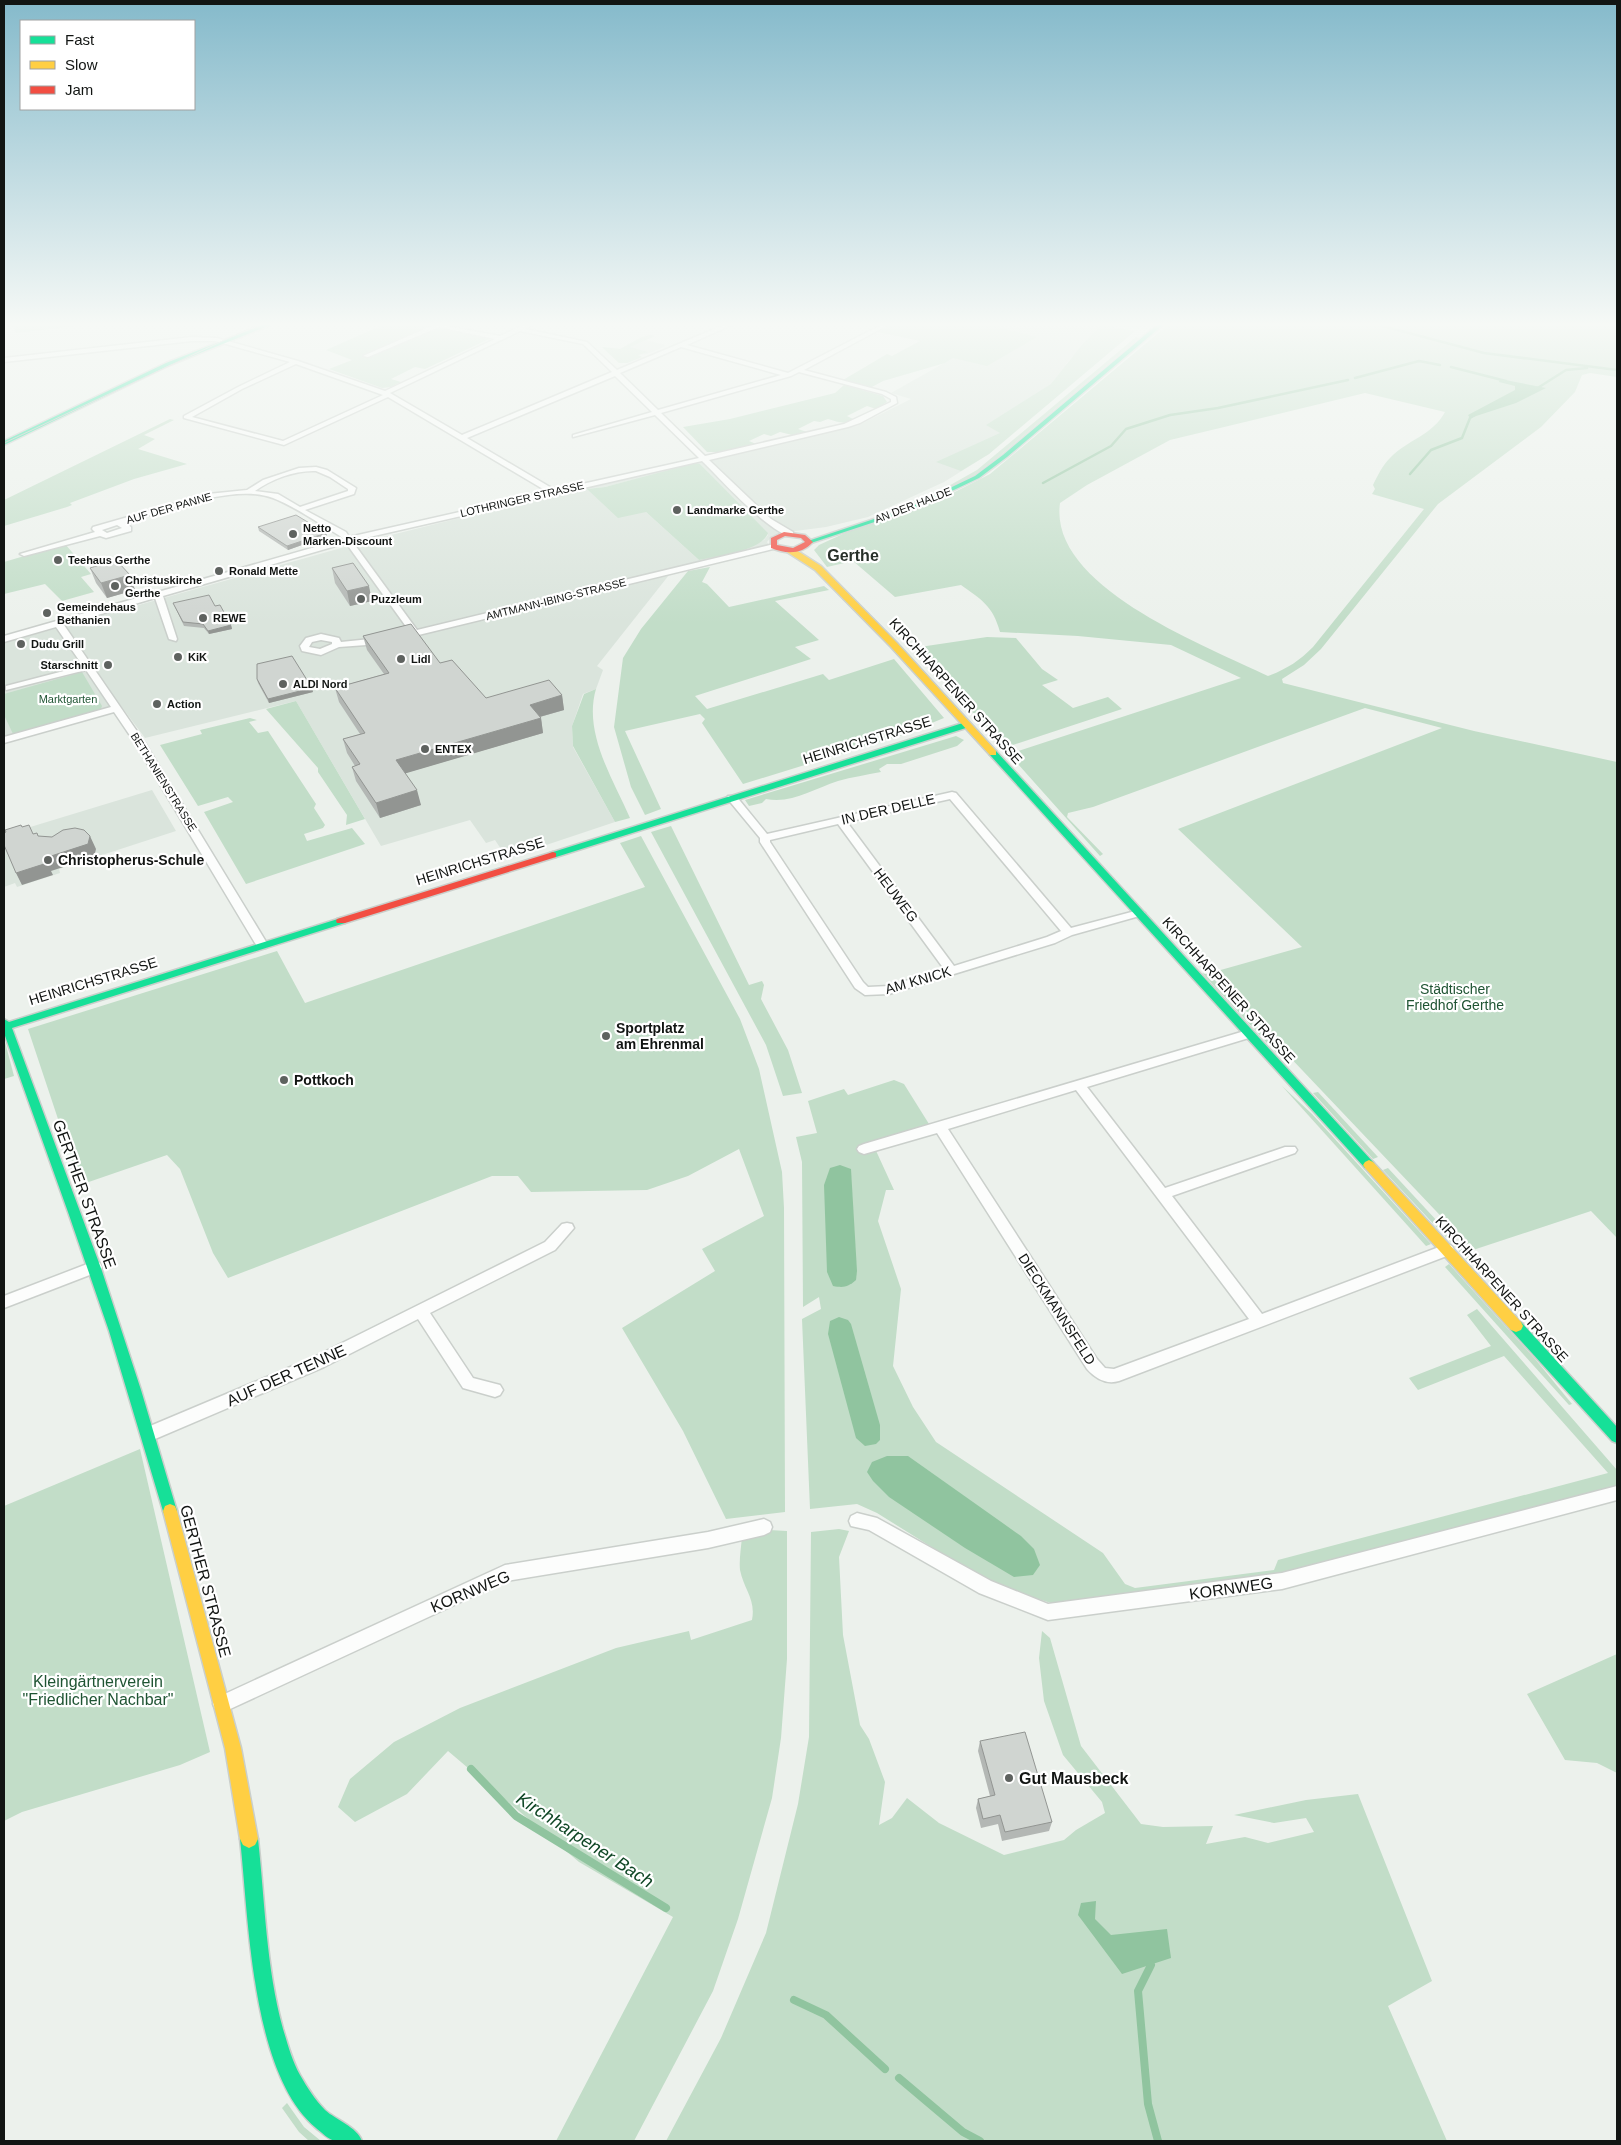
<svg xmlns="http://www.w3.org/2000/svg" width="1621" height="2145" font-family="Helvetica,sans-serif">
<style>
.built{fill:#dae4dc;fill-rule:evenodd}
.green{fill:#c2ddc8;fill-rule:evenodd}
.water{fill:#90c49f}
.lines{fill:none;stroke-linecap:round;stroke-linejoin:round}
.stream-far1{stroke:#90c49f;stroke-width:2.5}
.stream{stroke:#90c49f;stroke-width:8}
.street-casing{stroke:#cacfcb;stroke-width:3}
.fast-casing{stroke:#cacfcb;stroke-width:3}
.slow-casing{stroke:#cacfcb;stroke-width:3}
.jam-casing{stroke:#cacfcb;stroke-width:3}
.street{fill:#fcfdfc;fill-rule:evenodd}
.fast{fill:#16e098;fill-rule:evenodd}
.slow{fill:#ffcf43;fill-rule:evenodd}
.jam{fill:#f24e42;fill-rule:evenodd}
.tram{stroke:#b8bab8;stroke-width:1}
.wall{fill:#b3b7b4}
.shaded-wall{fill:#929592}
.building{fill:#d0d5d1;stroke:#929592}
.poi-dot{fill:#5e625f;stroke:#fff;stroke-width:2}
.labels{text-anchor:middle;stroke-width:4.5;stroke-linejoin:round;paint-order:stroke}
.far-street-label{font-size:11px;fill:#121513;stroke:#fff}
.far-poi-label{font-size:11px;font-weight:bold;fill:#121513;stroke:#fff;text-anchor:start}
.far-park-label{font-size:11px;fill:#1f5433;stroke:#fff}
.street-label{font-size:14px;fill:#121513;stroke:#fff}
.poi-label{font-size:14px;font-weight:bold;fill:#121513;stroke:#fff;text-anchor:start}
.park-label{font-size:14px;fill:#1f5433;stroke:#fff}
.far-district-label{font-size:16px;font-weight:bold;fill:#28302a;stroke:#fff}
.near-street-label{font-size:16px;fill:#121513;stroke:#fff}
.near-park-label{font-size:16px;fill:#1f5433;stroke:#fff}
.near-poi-label{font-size:16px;font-weight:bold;fill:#121513;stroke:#fff;text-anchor:start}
.near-water-label{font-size:18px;font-style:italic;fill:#104726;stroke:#fff}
</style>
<rect width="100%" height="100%" fill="#ecf1ec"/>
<g class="built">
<path d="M895,324H1102L1066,364L1082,368L989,454L944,482L868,517L826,527L780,533L772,536L767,542L769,545L673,570L597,666L603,670L596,689L583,694L572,726L573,747L615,822L507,858L495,840L486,843L470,820L381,846L296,701L145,738L121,706L4,739V643L359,543L536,499L857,426L911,399L891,393L962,353L889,327ZM695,464H700L768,535L764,540L699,560L646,512L588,489L605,487Z"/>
<path d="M651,335L655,336L646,340L665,345L664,347L647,354L638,355L642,357L627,363H619L602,347L620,349L642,337Z"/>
<path d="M152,790L176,831L59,869L60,873L17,887L15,883L4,887V835Z"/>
</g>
<g class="green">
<path d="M12,324H94L16,333Z"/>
<path d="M385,324H434L428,327L446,329L489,339L425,369L415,367L391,379L401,382L391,387L382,388L329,369L352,360L326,350Z"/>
<path d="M902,324L926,326L986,324L1037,337L987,366L953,358L945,363L883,381L870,388L843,380L887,354L892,356L920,341L878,332L886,327Z"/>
<path d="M1102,324H1143L1139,328L1115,326L1114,327L1135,331L989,454L961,471L936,462L1000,433L986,425L1051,384L1081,346Z"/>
<path d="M1169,324H1617V377L1590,373L1582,375L1575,392L1541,427L1438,504L1321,649L1304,665L1282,679L1283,683L1474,731L1617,762V1238L1591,1211L1473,1250L1210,973L1302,947L1178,829L1442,728L1365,708L1093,807L1068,813L1067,817L1103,854L1100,856L1009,754L1241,678L1171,645L1078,636L1000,632C993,606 982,600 961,585L895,597L853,561L827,567L814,550L819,545L845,533L941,499L990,474ZM1365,393L1445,412C1433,435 1407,440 1390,458C1382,466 1378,475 1373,485L1375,489L1372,494L1424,509L1313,647C1299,661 1287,669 1268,676C1207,646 1048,587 1060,503L1087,485L1170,440Z"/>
<path d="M651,335L655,336L630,347L648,352L638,355L642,357L627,363H619L602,347L620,349L642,337Z"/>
<path d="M1136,337L1139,338L997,458L970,478L923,501L892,510L945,488L977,470Z"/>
<path d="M844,385L883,396L887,402L876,409L867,406L847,416L855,420C844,425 838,422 828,419L820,422L814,421L798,429L807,432L792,435L780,432L771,436L764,434L749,441L756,444L718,452H707L683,427L730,419L835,393Z"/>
<path d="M170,419L174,420L144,435L155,439L138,449L187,464L134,479L70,503L72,505L67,507L4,526V500Z"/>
<path d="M695,463L700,464L768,533C762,551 716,556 699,560L646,512L618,518L587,489L605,487Z"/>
<path d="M65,544L91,574L81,577L94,592L62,601L45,584L4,594V562Z"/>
<path d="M710,567L702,582L707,584L729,607L824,586L829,590L775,601L819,640L795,647L811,659L695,696L707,709L823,674L829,680L894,659L944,718L902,735L743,784L702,723L705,719L700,714L625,731L661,809L645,815L631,787L614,727L623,658L641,629L688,571Z"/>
<path d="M987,637L1016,638L1042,669L1058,680L1042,685L1073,708L1108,697L1122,709L1007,747L1001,746L1002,744L913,648Z"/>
<path d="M82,672L102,706L100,712L14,736L4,715V694Z"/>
<path d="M596,689C583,733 613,779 630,818L615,822L573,746L572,726L584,694Z"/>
<path d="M296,701L365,819L346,825L347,815L318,772V768L266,709Z"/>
<path d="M250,718L257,720L249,722L258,733L268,731L316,804L314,808L325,825L323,828L304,834L307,841L352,828L365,844L246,884L204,812L233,802L228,797L198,806L160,745L202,734L200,730Z"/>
<path d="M956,736L964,740L957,746L901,764H887L879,769L881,772C866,775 852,777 838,781C813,789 792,804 766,799L762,803L749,806L745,800Z"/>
<path d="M671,826L749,985L762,981L764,985L761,999L788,1050L802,1093L783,1096L766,1045L651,832Z"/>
<path d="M641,836L740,1019L759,1069L782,1172L784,1208L785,1512L726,1519L683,1431L622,1328L715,1271L702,1249L764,1216L739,1149L688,1176L647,1190L531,1192L518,1176H492L228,1278L213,1253L180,1169L167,1155L80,1185L28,1029L277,951L305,1003L645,887L620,843Z"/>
<path d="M1202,973L1210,975L1283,1054L1280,1057Z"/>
<path d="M4,1038L14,1076L4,1079Z"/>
<path d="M894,1080L904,1084L929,1124L872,1142L894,1190H886L878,1221L901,1289L893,1366L913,1407L936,1442L1103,1553L1125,1584L1135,1588L1274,1570L1278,1560L1608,1473L1504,1356L1418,1390L1409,1378L1491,1346L1467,1315L1477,1309L1617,1470V1488L1278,1575L1127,1596L1051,1603L1013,1591L970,1571L877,1513L857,1504L810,1509L802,1319L821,1309L819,1297L803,1307L802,1162L796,1137L817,1133L808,1101L844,1089L848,1095Z"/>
<path d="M1282,1086L1312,1114L1431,1244L1426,1246Z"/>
<path d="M1318,1092L1378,1157L1373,1159L1313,1093Z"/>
<path d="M1388,1168L1475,1262L1470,1263L1383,1170Z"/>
<path d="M1449,1264L1536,1360L1572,1404L1569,1405L1445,1267Z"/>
<path d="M140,1449L210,1752L180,1765L22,1812L4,1821V1506Z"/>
<path d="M839,1529L849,1531L839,1557L843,1635L860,1725L869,1739L885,1782L879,1825L892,1818L907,1798L939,1823L1004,1855L1064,1840L1076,1830L1105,1813L1102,1802L1063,1755L1044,1701L1039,1658L1042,1631L1050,1638L1081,1746L1141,1824L1163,1827L1213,1826L1206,1844L1245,1837L1268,1843L1314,1832L1306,1818L1274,1823L1234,1815L1306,1800L1358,1794L1432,1981L1388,2006L1447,2141H666L721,2038L766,1933L798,1804L809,1737L811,1532Z"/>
<path d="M769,1530L787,1531V1659L781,1738L772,1798L738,1919L713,1991L634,2141H556L673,1917L579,1862L448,1751L407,1794L355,1822L338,1807L350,1779L394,1742L460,1708L616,1648L689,1631L691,1640L752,1620C756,1599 744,1590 740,1570C739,1560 741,1548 742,1537Z"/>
<path d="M1617,1654V1773L1597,1763L1565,1760L1527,1694Z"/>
<path d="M287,2103L304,2127L321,2141H309L299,2132L282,2108Z"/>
</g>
<g class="water">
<path d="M1500,379L1546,388L1516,403L1470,418L1468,415L1515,390V386L1499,382Z"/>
<path d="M840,1165L851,1169L857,1271L856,1280C848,1287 844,1288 833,1286L827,1272L824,1185L830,1168Z"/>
<path d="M839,1317L848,1320L851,1324L880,1425V1440L876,1444L865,1446L856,1438L828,1334L830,1321Z"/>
<path d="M887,1456H908L1021,1536L1034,1549L1040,1565L1033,1575L1014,1577L965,1548L889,1497L873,1481L867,1472L872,1462Z"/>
<path d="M1096,1901L1095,1919L1111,1935L1167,1929L1171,1958L1122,1974L1078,1915L1081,1903Z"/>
</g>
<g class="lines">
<g class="stream-far1">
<path d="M1375,324L1484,353L1617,370"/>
<path d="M1451,367L1506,381"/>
<path d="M1355,378L1419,361L1440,365"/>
<path d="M1536,389L1566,370L1587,368"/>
<path d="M1410,474L1431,450L1462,438L1470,418L1475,415"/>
<path d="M1043,483L1111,446L1126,429L1170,415L1218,408L1348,380"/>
</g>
<g class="stream">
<path d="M471,1769L516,1816L666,1908"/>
<path d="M1151,1965L1138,1991L1148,2104L1158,2141"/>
<path d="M794,2000L826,2015L885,2069"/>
<path d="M899,2078L963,2132L980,2141"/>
</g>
<g class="street-casing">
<g id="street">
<path d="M436,324L500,336L525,324H533L525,329L587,342L617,370L726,324H734L687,345L788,373L883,324H890L804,370L886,392L896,397L897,403L860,423L848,427L709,460L771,519L793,532V536C773,538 718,476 702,461L352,541L417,630L774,544L778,546L777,548L402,639L398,636L399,634L410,632L346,543L163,596L177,639L176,641L169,639L155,598L64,625L145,743L268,945L266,948H258L135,743L114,712L4,743V737L111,707L86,670L6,690V686L83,666L56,627L4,642V636L343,539L340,536C320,524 294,506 273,498C234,483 164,511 125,523L131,527V531L106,538L100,536L24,556L20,554L95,532L92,529L93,527L208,494L247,490L263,480L299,468L316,467L327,470L356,488L354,494L305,510L346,532L349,537L548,492L388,397L284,445L184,418V416L238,387L290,362L215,341H192L4,362V358L192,337L217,338L298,361L385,391L495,339L439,327L368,357L363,356ZM520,331L583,344L612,372L462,435L390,393ZM681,347L781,375L658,410L620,373ZM296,364L383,395L283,441L192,417L242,389ZM799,372L882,394L891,399V402L844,424L705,456L661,413L791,376ZM615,376L652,412L573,435V437L655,415L699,458L555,490L467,438ZM316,471L330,477L348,489V491L300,507L278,494L255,491C271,479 296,470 316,471ZM117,525L122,528L107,533L102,530Z"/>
<path d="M321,634L339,638L341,642L380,638L384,641L380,644L339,647L321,655L302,651L300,646L306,638ZM321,640L332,642V644L320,649L309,647L312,642Z"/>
<path d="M952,792L956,793L1071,928L1139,910L1145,913L1143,915L1072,935L1055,943L889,994L865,995L855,988L760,842V838L727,798L728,796H736L767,834ZM950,799L1061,931L1047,937L954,966L847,822ZM838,824L944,969L889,986L868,987L863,982L770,842V840Z"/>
<path d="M1248,1030L1254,1034L1252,1037L1087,1087L1165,1188L1285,1147H1295L1297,1150L1295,1153L1172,1196L1262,1314L1447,1244L1452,1246L1454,1250L1452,1254L1119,1381C1106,1385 1095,1378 1087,1369L937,1133L864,1154L859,1152L857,1149L859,1146L864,1144ZM1076,1090L1249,1319L1114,1369L1105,1368L1097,1359L948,1129Z"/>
<path d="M567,1223L572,1224L574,1228L555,1250L430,1313L473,1378L500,1385L503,1390L500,1395L495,1397L463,1388L418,1319L324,1367L155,1439L149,1441L143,1439L141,1434L143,1429L314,1357L545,1242L562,1224Z"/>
<path d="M95,1261L100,1263L102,1267L100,1271L4,1308V1296Z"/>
<path d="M1617,1486V1500L1282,1589L1048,1620L979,1593L869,1530L851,1526L849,1521L851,1516L857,1513L877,1518L991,1581L1048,1604L1282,1573Z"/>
<path d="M764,1519L770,1522L772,1527L770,1532L764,1535L708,1548L506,1581L228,1710L222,1713L216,1710L213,1704L216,1698L505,1565L708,1532Z"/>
</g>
</g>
<g class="fast-casing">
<g id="fast">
<path d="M265,324H273L170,365L4,445V441L166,363Z"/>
<path d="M1158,324H1164L1007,457L979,478L914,509L811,543L805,542L910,507L975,476L1003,455Z"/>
<path d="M966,722L969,723V727L556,857H550L548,855L550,853Z"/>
<path d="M993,750L996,751L1373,1162L1375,1165L1373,1168H1365L990,755L989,753Z"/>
<path d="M341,918L345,919L346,921L345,923L12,1028L102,1271L141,1390L177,1511L175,1516L170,1518L165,1516L163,1511L109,1331L68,1212L4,1033V1019L9,1022Z"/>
<path d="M1516,1320L1521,1322L1617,1427V1443L1612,1441L1511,1330L1509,1326L1511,1322Z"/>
<path d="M249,1830L255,1833L258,1839C265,1902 266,1967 283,2029C288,2045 292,2061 300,2075C307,2087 315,2100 325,2110C336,2120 357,2127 362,2141C354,2141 343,2143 335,2141C329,2140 321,2132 316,2128C251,2074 249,1919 240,1839L243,1833Z"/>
</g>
</g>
<g class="slow-casing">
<g id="slow">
<path d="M787,548H793L821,566L897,643L996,751V755H990L891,647L815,570L787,552Z"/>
<path d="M1369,1160L1373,1162L1521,1322L1523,1326L1521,1330L1516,1332L1511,1330L1365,1168L1363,1165L1365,1162Z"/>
<path d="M170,1504L175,1506L177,1511L241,1748L258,1839L255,1845L249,1848L243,1845L240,1839L225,1748L163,1511L165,1506Z"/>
</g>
</g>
<g class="jam-casing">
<g id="jam">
<path d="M784,532L805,535L813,542C801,555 786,554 771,548V538ZM785,536L801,538L805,542L793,548L777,545V540Z"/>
<path d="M553,852L556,853V857L345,923H337L336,921L337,919Z"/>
</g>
</g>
<use href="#street" class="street"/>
<use href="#fast" class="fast"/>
<use href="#slow" class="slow"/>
<use href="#jam" class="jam"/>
<path class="tram" d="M4,443L259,324"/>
</g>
<g class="wall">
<path d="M258,527L326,533L327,536L288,550L259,531Z"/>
<path d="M90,568L130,575L135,590L107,598L96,583Z"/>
<path d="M332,568L372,601L350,606L335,583Z"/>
<path d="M173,603L215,606L231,625L232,629L209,634L204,628L184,626Z"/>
<path d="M363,636L440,663L486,698L562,695L564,710L540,717L541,718L543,733L405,773L421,805L380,818L356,781L352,767L355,766L347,753L343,739L360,734L339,702L335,688L384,674L367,650Z"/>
<path d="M257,679L313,692L269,703L258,683Z"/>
<path d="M980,1741L1052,1822L1049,1831L1002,1841L998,1824L981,1828L976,1808L978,1799L990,1796L978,1751Z"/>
</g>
<g class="shaded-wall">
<path d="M326,533L327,536L288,550L287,546Z"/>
<path d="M130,575L135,590L107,598L101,583Z"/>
<path d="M369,586L372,601L350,606L347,591Z"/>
<path d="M231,625L232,629L209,634L208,631Z"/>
<path d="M312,688L313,692L269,703L268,699Z"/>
<path d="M562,695L564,710L532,719L530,705Z"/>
<path d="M541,718L543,733L400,775L396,760Z"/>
<path d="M417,790L421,805L380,818L376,803Z"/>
<path d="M90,836L96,849L94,857L51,871L53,875L22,885L16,873Z"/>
</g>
<g class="building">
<path d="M296,515L326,533L287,546L258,527Z"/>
<path d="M118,562L130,575L101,583L90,568L106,563Z"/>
<path d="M353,563L369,586L347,591L332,568Z"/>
<path d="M209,595L215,606L220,605L231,625L208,631L203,624L183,622L173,603Z"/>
<path d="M411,624L440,663L452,660L486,698L549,680L562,695L530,705L541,718L396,760L417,790L376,803L352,767L360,764L343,739L365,733L335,688L389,673L363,636Z"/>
<path d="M292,656L312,688L268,699L257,679V664Z"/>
<path d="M21,825L22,827L29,825L33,834L37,833L38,836L52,837L63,830L75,828L84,830L90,836L88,844L45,858L47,863L16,873L4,845V833L6,832L5,830Z"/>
<path d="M1025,1732L1052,1822L1005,1832L1000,1815L983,1819L978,1799L995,1795L980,1741Z"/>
</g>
<linearGradient id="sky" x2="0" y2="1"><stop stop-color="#85bacb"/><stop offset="0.52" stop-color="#f6f9f6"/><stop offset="1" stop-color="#f6f9f6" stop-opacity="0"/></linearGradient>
<rect width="1621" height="624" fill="url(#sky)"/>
<g class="poi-dot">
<circle cx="677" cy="510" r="5"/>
<circle cx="293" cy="534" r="5"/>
<circle cx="58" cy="560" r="5"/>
<circle cx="219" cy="571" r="5"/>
<circle cx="115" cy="586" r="5"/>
<circle cx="361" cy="599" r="5"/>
<circle cx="47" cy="613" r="5"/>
<circle cx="203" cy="618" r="5"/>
<circle cx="21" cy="644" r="5"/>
<circle cx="178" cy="657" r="5"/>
<circle cx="401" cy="659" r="5"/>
<circle cx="108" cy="665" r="5"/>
<circle cx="283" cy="684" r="5"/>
<circle cx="157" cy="704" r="5"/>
<circle cx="425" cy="749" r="5"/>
<circle cx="48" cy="860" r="5"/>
<circle cx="606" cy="1036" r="5"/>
<circle cx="284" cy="1080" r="5"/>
<circle cx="1009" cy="1778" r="5"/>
</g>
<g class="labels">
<g class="far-street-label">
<text transform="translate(522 499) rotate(-13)" y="4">LOTHRINGER STRASSE</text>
<text transform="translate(913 505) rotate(-21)" y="4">AN DER HALDE</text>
<text transform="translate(169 508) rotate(-16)" y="4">AUF DER PANNE</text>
<text transform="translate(556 599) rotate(-14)" y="4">AMTMANN-IBING-STRASSE</text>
<text transform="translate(164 782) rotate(58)" y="4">BETHANIENSTRASSE</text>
</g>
<g class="far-poi-label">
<text x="687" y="514">Landmarke Gerthe</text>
<text x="303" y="532">Netto<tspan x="303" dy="13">Marken-Discount</tspan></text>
<text x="68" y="564">Teehaus Gerthe</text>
<text x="229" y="575">Ronald Mette</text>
<text x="125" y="584">Christuskirche<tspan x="125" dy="13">Gerthe</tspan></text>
<text x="371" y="603">Puzzleum</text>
<text x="57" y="611">Gemeindehaus<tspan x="57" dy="13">Bethanien</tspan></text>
<text x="213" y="622">REWE</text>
<text x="31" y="648">Dudu Grill</text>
<text x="188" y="661">KiK</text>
<text x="411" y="663">Lidl</text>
<text x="98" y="669" text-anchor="end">Starschnitt</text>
<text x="293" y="688">ALDI Nord</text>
<text x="167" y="708">Action</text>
<text x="435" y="753">ENTEX</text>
</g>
<g class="far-park-label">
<text x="68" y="703">Marktgarten</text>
</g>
<g class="street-label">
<text transform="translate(956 691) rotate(48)" y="5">KIRCHHARPENER STRASSE</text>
<text transform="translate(867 740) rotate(-17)" y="5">HEINRICHSTRASSE</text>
<text transform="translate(888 809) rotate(-13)" y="5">IN DER DELLE</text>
<text transform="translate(480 861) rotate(-17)" y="5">HEINRICHSTRASSE</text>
<text transform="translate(896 895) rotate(53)" y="5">HEUWEG</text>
<text transform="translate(918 980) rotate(-16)" y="5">AM KNICK</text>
<text transform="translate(93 981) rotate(-17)" y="5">HEINRICHSTRASSE</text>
<text transform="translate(1229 990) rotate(48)" y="5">KIRCHHARPENER STRASSE</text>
<text transform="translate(1502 1289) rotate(48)" y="5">KIRCHHARPENER STRASSE</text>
<text transform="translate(1057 1309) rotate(57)" y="5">DIECKMANNSFELD</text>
</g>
<g class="poi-label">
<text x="58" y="865">Christopherus-Schule</text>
<text x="616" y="1033">Sportplatz<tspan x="616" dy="16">am Ehrenmal</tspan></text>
<text x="294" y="1085">Pottkoch</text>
</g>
<g class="park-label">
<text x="1455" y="994">Städtischer<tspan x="1455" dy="16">Friedhof Gerthe</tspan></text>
</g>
<g class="far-district-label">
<text x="853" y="561">Gerthe</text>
</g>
<g class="near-street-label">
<text transform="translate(85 1194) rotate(70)" y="6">GERTHER STRASSE</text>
<text transform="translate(286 1375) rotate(-24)" y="6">AUF DER TENNE</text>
<text transform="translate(206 1581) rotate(75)" y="6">GERTHER STRASSE</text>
<text transform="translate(1231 1588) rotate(-8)" y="6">KORNWEG</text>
<text transform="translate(470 1591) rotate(-23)" y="6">KORNWEG</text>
</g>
<g class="near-park-label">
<text x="98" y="1687">Kleingärtnerverein<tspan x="98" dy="18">"Friedlicher Nachbar"</tspan></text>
</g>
<g class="near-poi-label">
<text x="1019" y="1784">Gut Mausbeck</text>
</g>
<g class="near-water-label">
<text transform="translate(585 1840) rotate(33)" y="6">Kirchharpener Bach</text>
</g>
</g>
<rect width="1621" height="2145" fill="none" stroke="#121513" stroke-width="10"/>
<rect x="20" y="20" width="175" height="90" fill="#ffffff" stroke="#a0a1a1"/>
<rect x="30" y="36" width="25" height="8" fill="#16e098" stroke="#a0a1a1"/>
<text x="65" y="45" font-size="15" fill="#121513">Fast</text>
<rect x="30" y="61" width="25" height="8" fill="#ffcf43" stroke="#a0a1a1"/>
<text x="65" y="70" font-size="15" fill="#121513">Slow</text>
<rect x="30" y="86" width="25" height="8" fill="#f24e42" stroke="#a0a1a1"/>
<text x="65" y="95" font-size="15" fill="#121513">Jam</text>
</svg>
